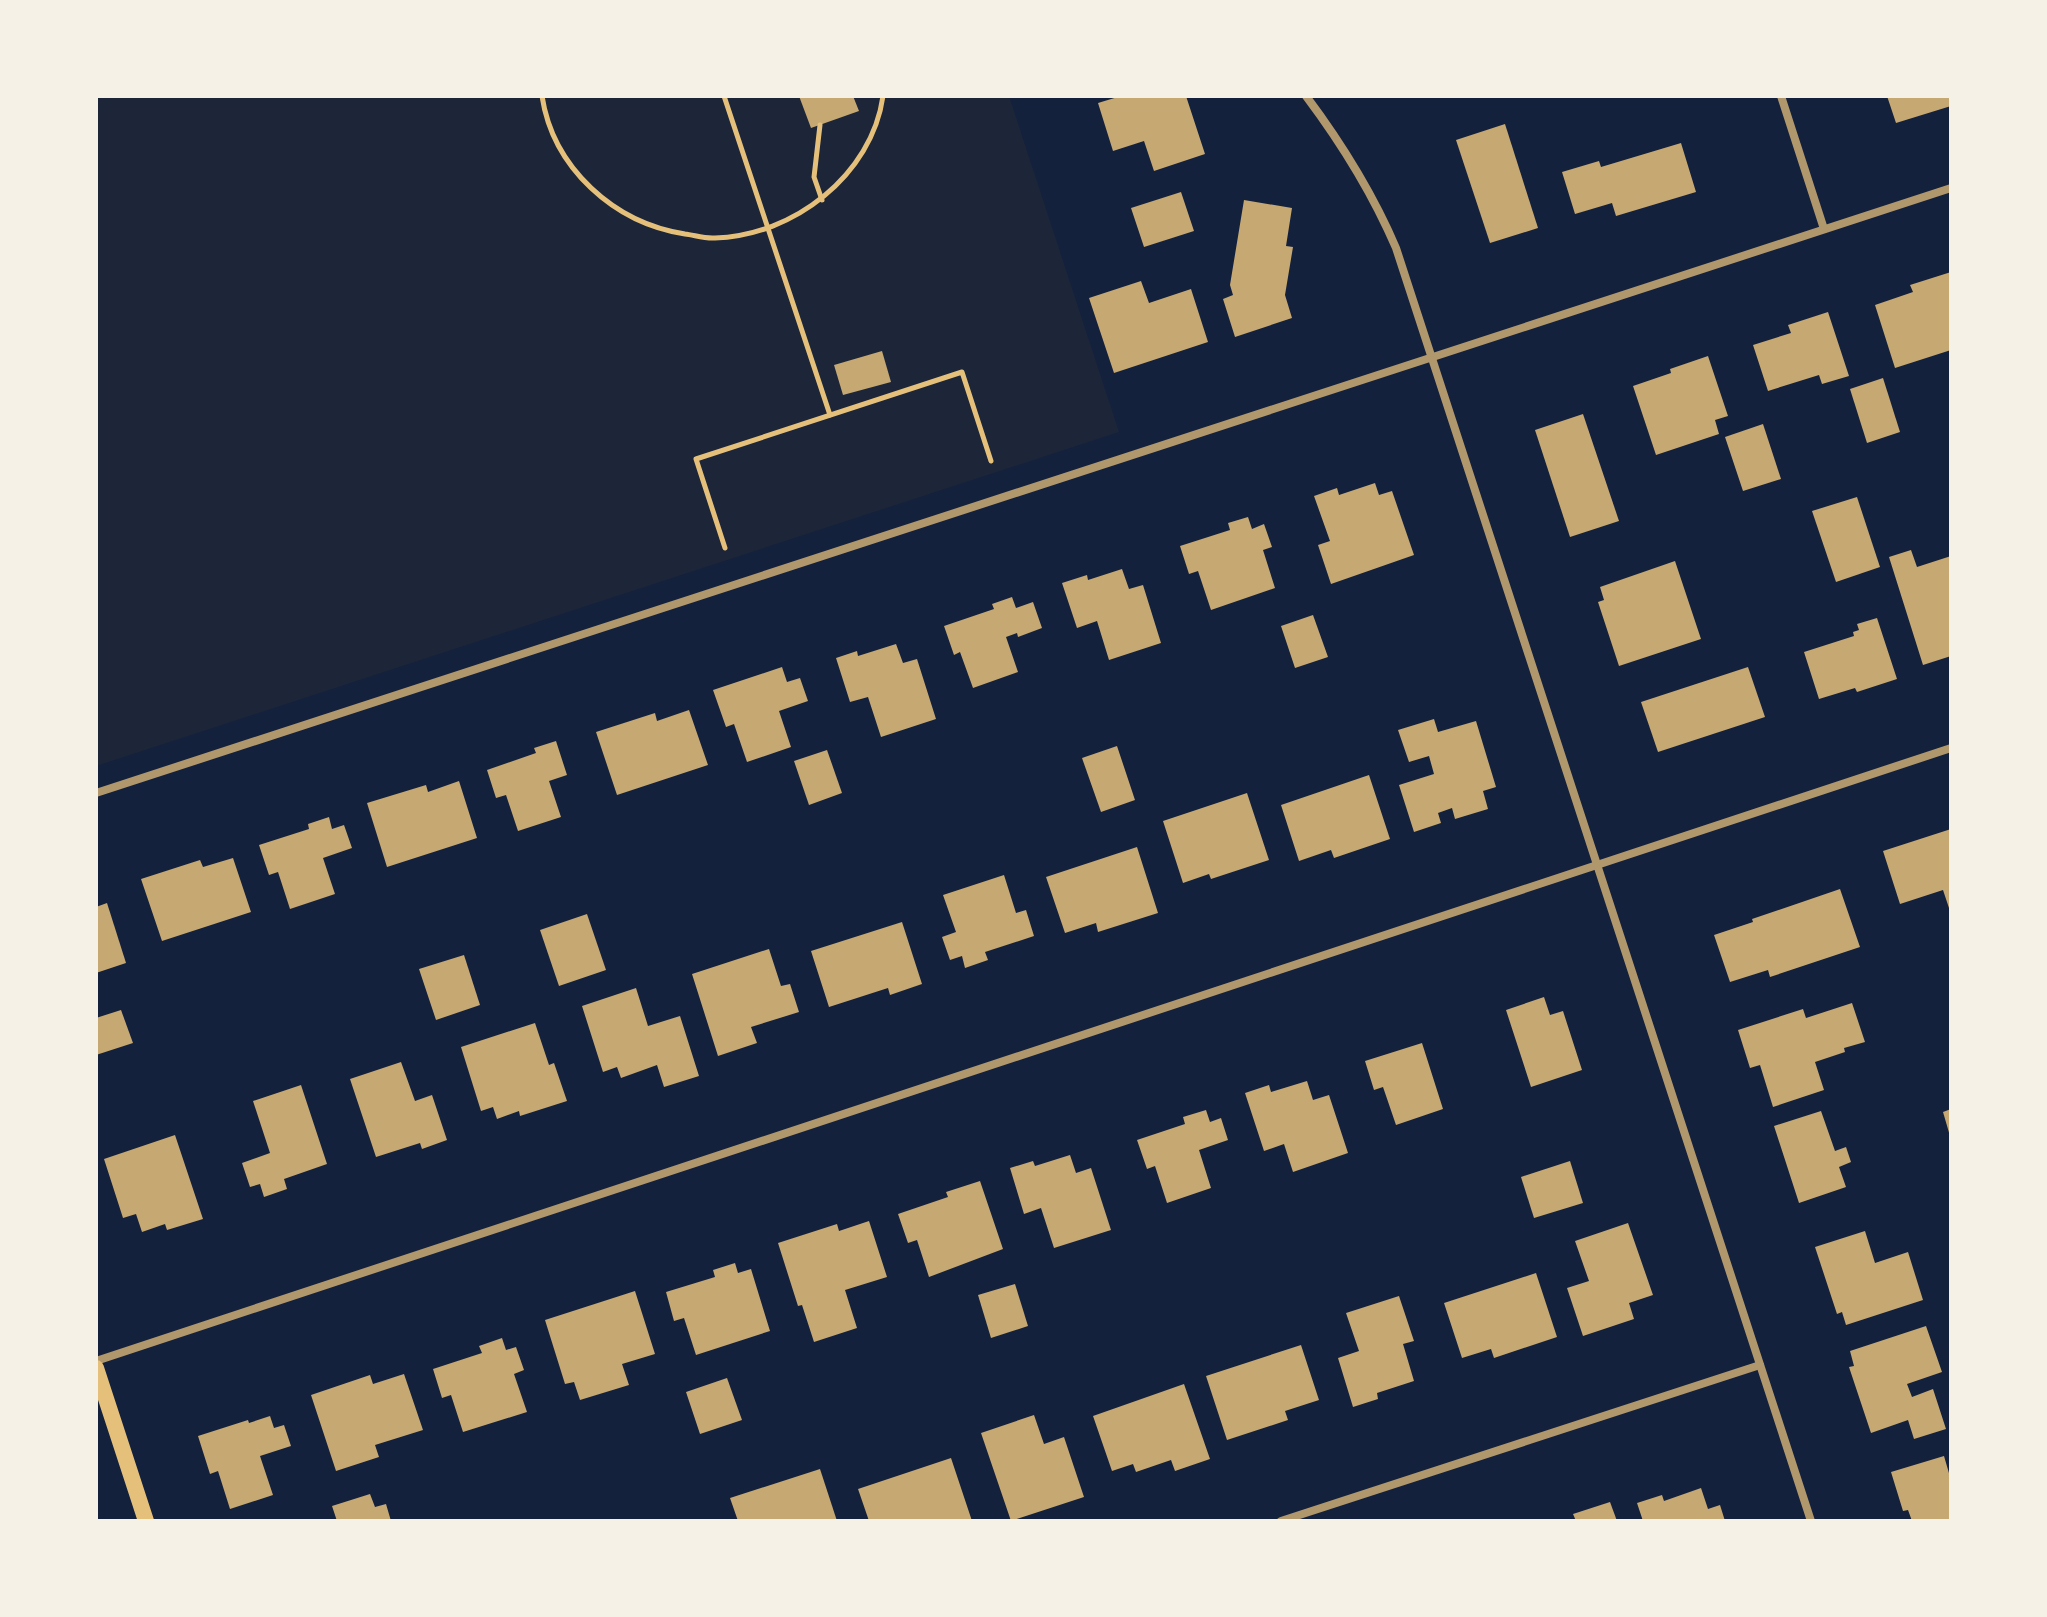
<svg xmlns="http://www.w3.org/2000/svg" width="2047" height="1617" font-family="'Open Sans',sans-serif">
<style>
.green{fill:#1d2539}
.building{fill:#c6a872}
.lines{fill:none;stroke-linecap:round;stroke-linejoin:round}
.path{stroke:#e5c07b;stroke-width:5}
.minor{stroke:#b1986c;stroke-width:8}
.secondary{stroke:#e5c07b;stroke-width:16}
</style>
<rect width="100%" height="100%" fill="#14213d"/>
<path class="green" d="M96,96H1009L1119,432L96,766Z"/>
<g class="building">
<path d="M799,96H853L859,111L811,128Z"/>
<path d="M1121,96H1186L1205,154L1154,171L1144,141L1113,151L1098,103Z"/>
<path d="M1887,96H1951V106L1896,123Z"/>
<path d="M1505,124L1538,228L1490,243L1456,140Z"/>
<path d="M1681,143L1696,192L1616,216L1612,203L1575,214L1562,172L1599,161L1601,167Z"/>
<path d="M1181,192L1194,231L1144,247L1131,208Z"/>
<path d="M1244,200L1292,208L1286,246L1293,247L1285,295L1292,318L1235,337L1223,299L1233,295L1230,285Z"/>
<path d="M1951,272V350L1895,368L1875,305L1913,292L1910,285Z"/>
<path d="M1141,281L1149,303L1191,289L1208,342L1114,373L1089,298Z"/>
<path d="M1828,312L1849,376L1822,384L1819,375L1768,391L1753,345L1791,333L1788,325Z"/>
<path d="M882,351L891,382L843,395L834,365Z"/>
<path d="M1708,356L1728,416L1715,420L1719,434L1656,455L1633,386L1671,373L1670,369Z"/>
<path d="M1883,378L1900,432L1867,443L1850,389Z"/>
<path d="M1583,414L1619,521L1570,537L1535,430Z"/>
<path d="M1763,424L1781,479L1743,491L1725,437Z"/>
<path d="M1375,483L1379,495L1392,491L1414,555L1331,584L1318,545L1330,541L1314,496L1337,488L1339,495Z"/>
<path d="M1857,497L1880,567L1836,582L1812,511Z"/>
<path d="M1248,517L1252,529L1264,524L1272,547L1263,550L1275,588L1211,610L1198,571L1189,574L1180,546L1230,530L1228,523Z"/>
<path d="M1911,550L1917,567L1951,556V656L1923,665L1889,557Z"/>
<path d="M1675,561L1701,639L1619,666L1598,602L1604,600L1600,587Z"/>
<path d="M1122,569L1129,589L1143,585L1161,643L1109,660L1097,621L1077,628L1062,583L1087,575L1088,580Z"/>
<path d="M1012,597L1016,608L1033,602L1042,628L1018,637L1017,633L1006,637L1018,672L973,688L960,652L954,655L944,626L994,609L992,604Z"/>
<path d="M1313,615L1328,657L1295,668L1281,626Z"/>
<path d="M1877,618L1897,679L1857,692L1855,688L1819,699L1804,652L1854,636L1853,632L1859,630L1857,624Z"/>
<path d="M896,644L903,663L917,659L936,719L881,737L868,697L850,702L836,658L857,651L858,656Z"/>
<path d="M782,667L787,682L800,678L808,701L779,711L791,747L747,762L734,724L726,727L713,690Z"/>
<path d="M1748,667L1765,717L1658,752L1641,702Z"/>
<path d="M689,710L708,765L617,795L596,732L655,713L657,721Z"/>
<path d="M1434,719L1438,732L1476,721L1496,787L1483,791L1488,809L1455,819L1452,808L1438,813L1441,823L1414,832L1399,785L1434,774L1429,756L1409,762L1398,730Z"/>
<path d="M556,741L567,775L549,781L561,817L518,831L506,795L496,798L487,770L536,753L534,748Z"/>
<path d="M1117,746L1135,800L1101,812L1082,758Z"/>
<path d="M827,750L842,793L809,805L794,761Z"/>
<path d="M1369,775L1390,839L1334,858L1331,850L1299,861L1281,805Z"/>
<path d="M459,781L477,838L387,867L367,803L426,785L428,792Z"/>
<path d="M1247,793L1269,860L1211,879L1209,874L1183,883L1163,821Z"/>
<path d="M329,817L332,829L344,825L352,848L323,858L335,894L290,909L278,872L269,875L259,845L309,829L308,824Z"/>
<path d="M1951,829V914L1943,890L1900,904L1883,851Z"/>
<path d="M1137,847L1158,913L1098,932L1096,923L1065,933L1046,877Z"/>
<path d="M233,858L251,912L162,941L141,879L200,860L203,867Z"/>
<path d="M1004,875L1016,913L1026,910L1034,936L985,952L988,960L965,968L962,956L950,960L942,937L956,932L943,895Z"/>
<path d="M1840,889L1860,947L1770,977L1768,970L1730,982L1714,935L1753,922L1752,919Z"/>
<path d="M107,903L126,963L96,973V907Z"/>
<path d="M587,914L606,970L559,986L540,930Z"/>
<path d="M902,922L922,984L890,995L888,988L829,1007L811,951Z"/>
<path d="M769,949L781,986L790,984L799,1012L751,1027L757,1043L718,1056L692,974Z"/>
<path d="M464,955L480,1005L436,1020L419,969Z"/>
<path d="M636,988L648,1026L680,1016L699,1076L664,1087L657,1065L621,1078L617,1067L603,1072L582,1006Z"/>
<path d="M1544,997L1550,1015L1563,1011L1582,1070L1531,1087L1506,1010Z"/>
<path d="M1852,1003L1865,1042L1844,1048L1845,1052L1815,1062L1824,1090L1773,1107L1760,1065L1750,1068L1738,1030L1803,1009L1806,1018Z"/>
<path d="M121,1010L133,1043L96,1055V1018Z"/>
<path d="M535,1023L549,1065L554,1063L567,1101L520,1116L519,1111L497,1119L493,1107L481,1111L461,1047Z"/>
<path d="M1422,1043L1443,1109L1396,1125L1383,1087L1374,1090L1365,1061Z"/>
<path d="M401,1062L415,1101L432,1095L447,1140L422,1149L420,1143L376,1157L350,1079Z"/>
<path d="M1307,1081L1313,1100L1329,1095L1348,1153L1293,1172L1284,1144L1264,1151L1245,1093L1269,1085L1271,1092Z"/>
<path d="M301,1085L327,1164L284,1179L287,1189L264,1197L260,1184L250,1187L242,1163L270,1153L253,1101Z"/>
<path d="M1951,1109V1136H1950L1943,1112Z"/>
<path d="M1206,1110L1210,1122L1221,1118L1228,1140L1199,1150L1211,1188L1167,1203L1155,1166L1147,1169L1137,1140L1185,1124L1183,1117Z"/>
<path d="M1821,1111L1835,1151L1846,1147L1851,1162L1839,1167L1846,1187L1799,1203L1774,1126Z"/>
<path d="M175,1135L203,1219L167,1230L165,1224L142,1232L136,1214L123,1218L104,1159Z"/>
<path d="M1070,1155L1076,1173L1091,1168L1111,1230L1054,1248L1041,1208L1024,1214L1010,1168L1033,1161L1035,1166Z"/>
<path d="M1570,1161L1583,1203L1534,1218L1521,1177Z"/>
<path d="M980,1181L1003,1249L929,1277L917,1240L908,1243L898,1214L948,1197L946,1192Z"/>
<path d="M869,1221L887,1277L845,1290L857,1328L814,1342L802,1305L798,1306L778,1243L837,1224L839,1231Z"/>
<path d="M1628,1223L1653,1295L1629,1303L1634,1319L1583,1336L1567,1288L1589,1281L1575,1241Z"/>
<path d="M1865,1231L1875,1263L1908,1252L1923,1300L1846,1325L1842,1312L1837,1314L1815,1247Z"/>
<path d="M735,1263L738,1273L751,1269L770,1331L696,1355L684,1318L674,1321L666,1292L715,1277L713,1270Z"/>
<path d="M1536,1273L1557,1337L1494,1358L1491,1349L1462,1358L1444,1303Z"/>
<path d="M1015,1284L1028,1326L991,1338L978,1295Z"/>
<path d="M635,1291L655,1354L622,1364L629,1385L580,1400L574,1382L565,1384L545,1320Z"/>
<path d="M1399,1296L1414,1341L1403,1344L1414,1381L1377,1393L1378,1399L1353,1407L1338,1358L1359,1351L1346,1313Z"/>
<path d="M1926,1326L1942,1372L1907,1384L1912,1397L1933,1389L1946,1429L1914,1439L1908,1420L1871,1433L1849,1367L1854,1366L1850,1351Z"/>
<path d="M502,1338L506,1350L516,1347L524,1370L514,1374L527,1412L463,1432L451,1395L442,1398L433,1369L482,1353L479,1346Z"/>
<path d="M1301,1345L1319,1400L1285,1411L1288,1420L1227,1440L1206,1376Z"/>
<path d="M404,1374L423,1430L375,1445L379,1457L336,1471L311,1395L370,1375L373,1384Z"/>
<path d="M727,1378L742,1420L700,1434L686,1392Z"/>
<path d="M1184,1384L1210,1459L1175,1471L1171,1460L1136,1472L1133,1464L1112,1471L1093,1416Z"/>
<path d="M1034,1415L1044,1444L1064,1437L1084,1497L1011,1521L981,1433Z"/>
<path d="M270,1416L274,1428L284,1425L291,1446L260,1456L273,1495L230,1509L218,1471L210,1474L198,1436L248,1420L249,1423Z"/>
<path d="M1944,1456L1951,1480V1521H1912L1908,1510L1903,1511L1891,1472Z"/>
<path d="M951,1458L972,1521H869L858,1489Z"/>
<path d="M820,1469L837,1521H738L730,1498Z"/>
<path d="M1701,1488L1708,1509L1720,1505L1725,1521H1643L1637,1503L1662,1495L1664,1501Z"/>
<path d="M370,1494L375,1507L386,1504L391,1521H337L332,1506Z"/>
<path d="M1610,1502L1617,1521H1576L1573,1514Z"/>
</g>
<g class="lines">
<g class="path">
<path d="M542,96C553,168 614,223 685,234C694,235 705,239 715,238C793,236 872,175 883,96"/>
<path d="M724,96L830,415"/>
<path d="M820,125L814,177L822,200"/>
<path d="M725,548L696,459L962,372L991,461"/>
</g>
<g class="minor">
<path d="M1306,96C1342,144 1372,192 1396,248L1811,1521"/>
<path d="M1781,96L1824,229"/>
<path d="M96,793L1951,188"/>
<path d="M96,1361L1951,748"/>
<path d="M1281,1521L1760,1365"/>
</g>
<path class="secondary" d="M96,1368L146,1521"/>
</g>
<rect width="2047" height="1617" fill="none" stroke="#f6f1e7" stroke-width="196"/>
</svg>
